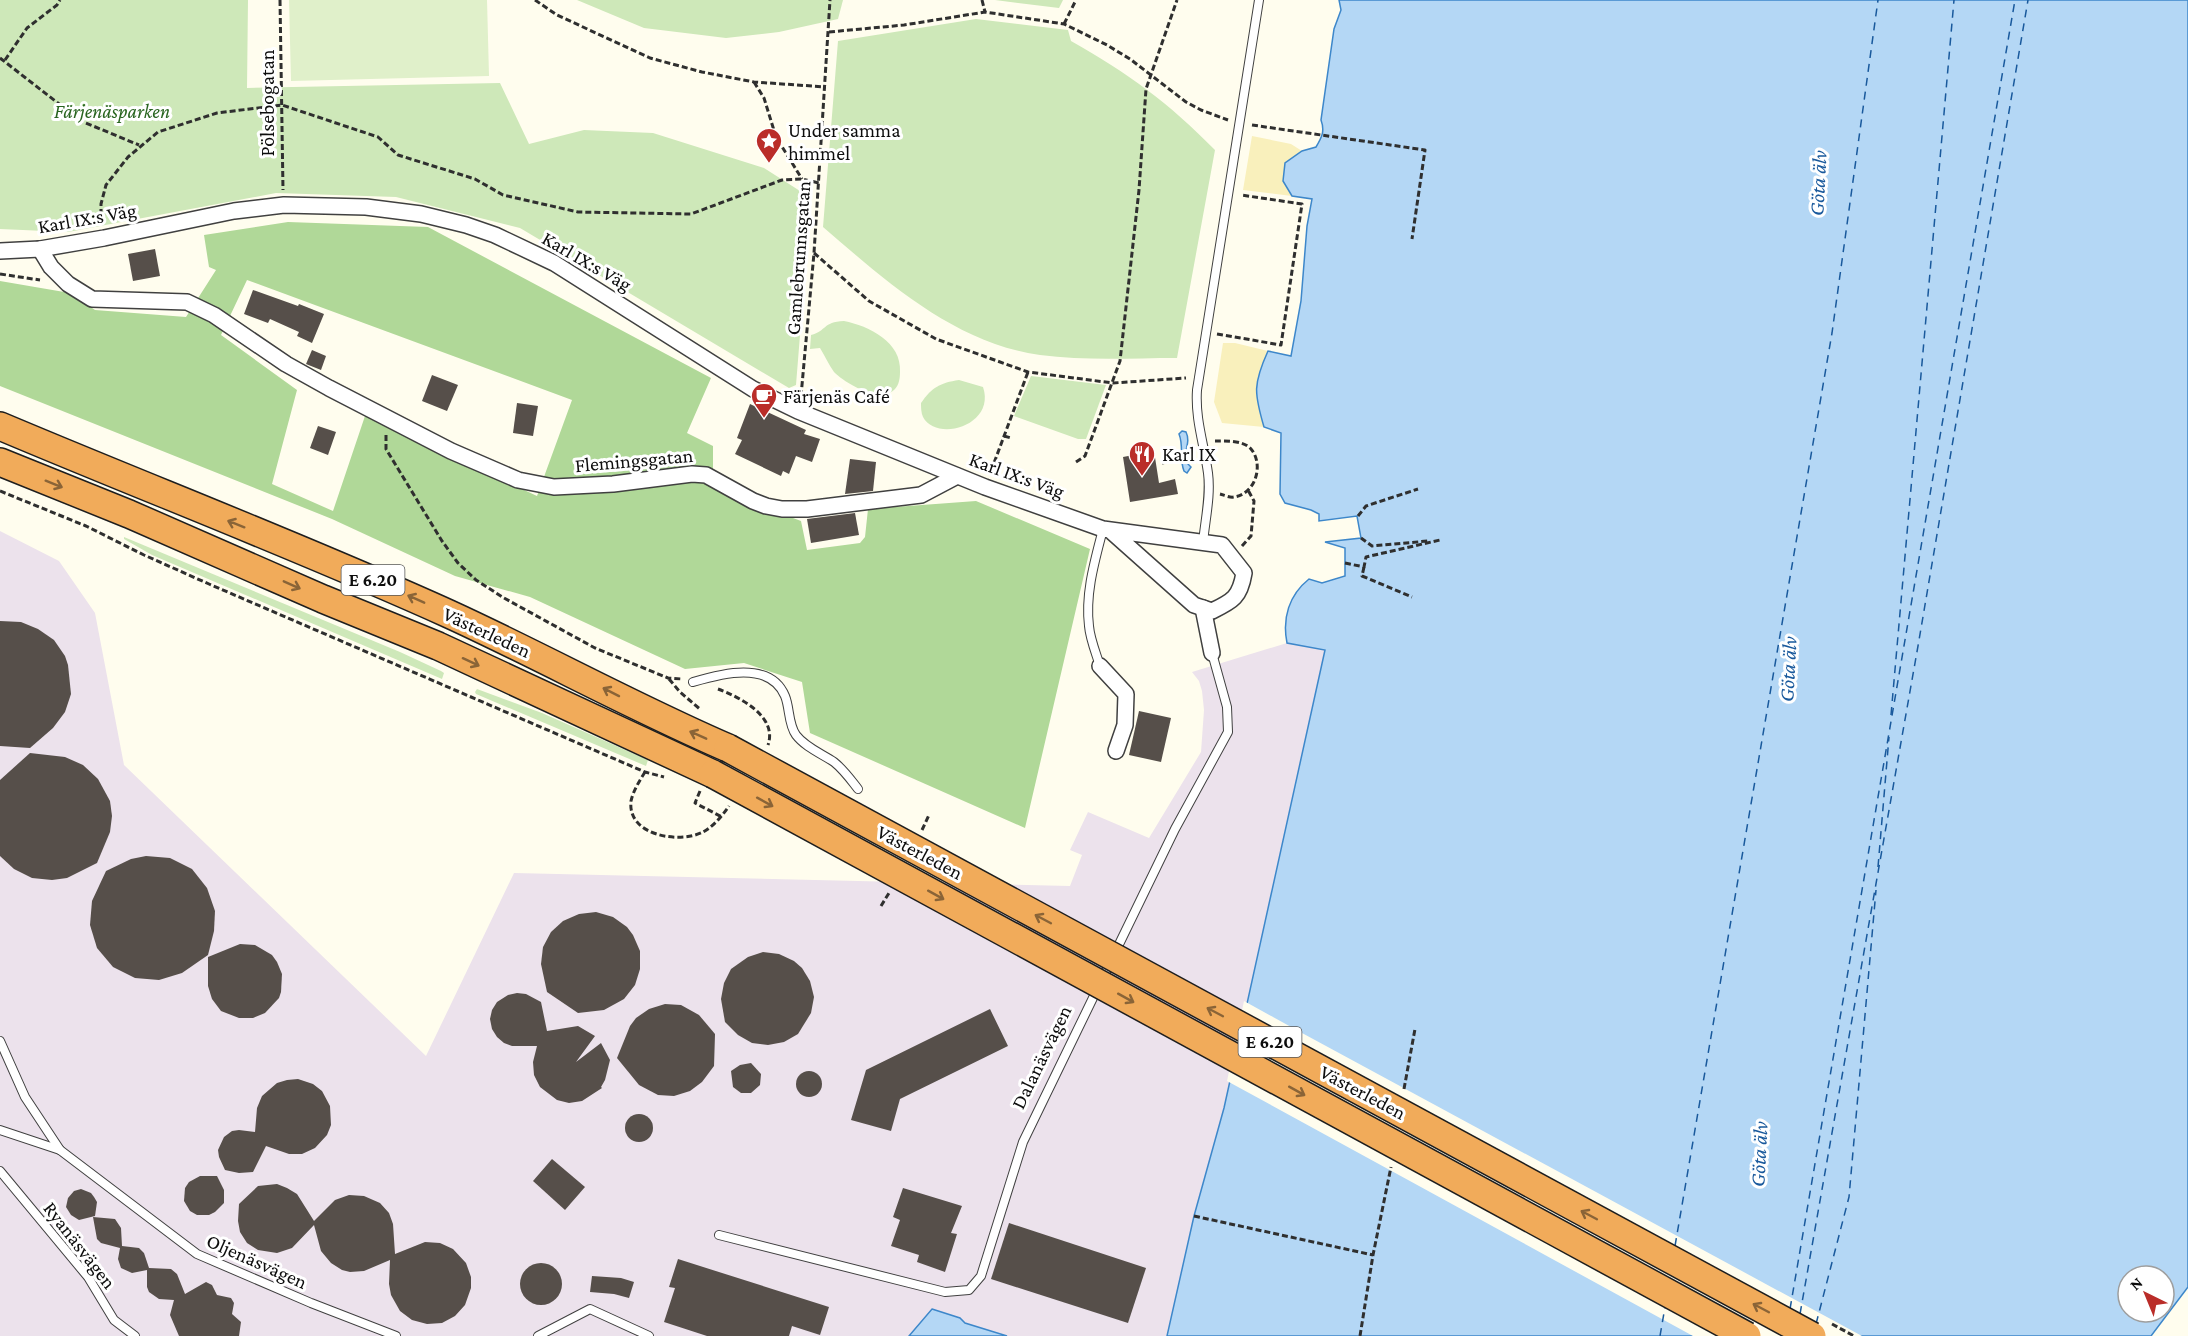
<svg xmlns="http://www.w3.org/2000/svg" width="2188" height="1336" font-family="'Crimson Pro',serif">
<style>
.industrial{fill:#ece2ec}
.green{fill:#cee8b9}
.forest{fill:#b0d898;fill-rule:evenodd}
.sand{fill:#f9f0bc}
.pitch{fill:#e0f0ca}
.water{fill:#b4d7f5;stroke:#3d87ca;stroke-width:1.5;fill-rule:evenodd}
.pier{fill:#fffdee}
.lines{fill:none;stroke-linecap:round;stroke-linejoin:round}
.ferry{stroke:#19599c;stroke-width:1.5;stroke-dasharray:8 6;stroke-linecap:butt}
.building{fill:#564f4a}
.lane-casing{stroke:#404040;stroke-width:10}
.street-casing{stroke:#404040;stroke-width:18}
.highway-casing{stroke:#1e1e1e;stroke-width:30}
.path{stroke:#2f2f2f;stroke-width:3;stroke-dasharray:6 3;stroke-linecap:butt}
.lane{stroke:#fff;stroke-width:8}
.street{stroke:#fff;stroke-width:15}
.highway{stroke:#f1ab5a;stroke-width:27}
.highway-bridge-casing{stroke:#1e1e1e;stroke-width:30;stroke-linecap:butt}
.path-bridge{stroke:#2f2f2f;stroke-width:3;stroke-dasharray:6 3;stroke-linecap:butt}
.highway-bridge{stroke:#f1ab5a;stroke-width:27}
.oneway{stroke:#8a6437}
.labels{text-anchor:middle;stroke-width:6;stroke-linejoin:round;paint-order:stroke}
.shield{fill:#fff;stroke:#565656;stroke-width:1.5}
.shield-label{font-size:18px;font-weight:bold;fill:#0d0d0d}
.street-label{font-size:20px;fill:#0d0d0d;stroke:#fff}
.park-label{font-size:20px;font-style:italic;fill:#28641f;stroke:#fff}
.poi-label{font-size:20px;fill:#0d0d0d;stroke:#fff;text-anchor:start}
.water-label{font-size:21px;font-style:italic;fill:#19599c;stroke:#fff}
</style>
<rect width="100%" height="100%" fill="#fffdee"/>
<path class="industrial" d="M0,531L59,561L95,613L124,765L426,1056L514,873L1070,886L1082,855L1070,850L1088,812L1149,838L1201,752L1204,710L1202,691L1199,681L1192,672L1287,643L1325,649L1224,1108L1194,1216L1167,1336H1007L965,1323L932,1309L909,1336H0Z"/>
<g class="green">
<path d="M0,0H248L247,88L500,83L529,144L584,130L653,133L764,168L811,198L796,385L789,388L520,228L396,197L276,193L68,232L0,229Z"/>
<path d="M577,0H843L838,19L779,32L726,38L644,28Z"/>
<path d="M995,0H1063L1059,8Z"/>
<path d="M976,19L1068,30L1071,41C1128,73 1169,103 1215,150L1177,358C1131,358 1085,361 1040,355C954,343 886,281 823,227L838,41Z"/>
<path d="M844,321C869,326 902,342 900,372C900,378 899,385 895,389C881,404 846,384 834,372C829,365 825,356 820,348L810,349L811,335C827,331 822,322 844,321Z"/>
<path d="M1031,376L1106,385L1086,439H1078L1014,416Z"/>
<path d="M959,380L983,387C996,425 937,443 923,417C921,413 921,407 921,403C932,387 940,383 959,380Z"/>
<path d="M124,537L400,652L441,671L444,673L442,679L152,555L124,539Z"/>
<path d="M477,689L542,713L648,760L646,766L476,694L475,692Z"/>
</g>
<path class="forest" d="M288,222L428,227L711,378L687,433L713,446V488L801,521L807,550L860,543L865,537L868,509L976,501L1090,549L1025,828L810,733L802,682L744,663L685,669L530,597L455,576L332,519L0,386V281L70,293L95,310L186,317L216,270L209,267L204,235ZM247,280L572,400L537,496L365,416L333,511L272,484L297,390L221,335Z"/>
<g class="sand">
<path d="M1252,136L1291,144L1302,151L1285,164L1283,181L1292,196L1243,190Z"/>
<path d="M1223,343H1235L1268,351C1253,384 1254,393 1264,427L1222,423L1214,402Z"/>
</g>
<path class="pitch" d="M289,0H487L489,76L291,81Z"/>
<g class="water">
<path d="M1339,0H2188V1287L2151,1336H1167L1194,1216L1224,1108L1325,650L1287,643C1282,618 1289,595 1309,579L1322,583L1345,576V548L1325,542L1361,538L1357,516L1319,521V514L1311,510L1285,503L1280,494L1281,433L1264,427C1254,393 1253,384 1268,351L1291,356L1301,301L1307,226L1312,199L1292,196L1283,181L1285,163L1302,151L1316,147C1322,137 1325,131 1321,120L1334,29L1341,10ZM2128,1276H2164V1312H2128Z"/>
<path d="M1182,431L1186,432C1191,442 1184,450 1185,461L1191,467L1187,473L1184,471C1179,459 1184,446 1179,434Z"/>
<path d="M932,1309L960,1318L965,1323L1007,1336H909Z"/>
</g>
<path class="pier" d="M1244,1001L1302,1033L1862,1336H1693L1227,1081Z"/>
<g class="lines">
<g class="ferry">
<path d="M1891,715L1954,0"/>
<path d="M1878,867L1889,737"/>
<path d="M1675,1246L1832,333L1878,0"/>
<path d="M1790,1309L2015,0"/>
<path d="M1800,1314L1918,646L2028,0"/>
<path d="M1816,1324L1849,1197L1876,890"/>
<path d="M1660,1336L1665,1307"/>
</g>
</g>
<g class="building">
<path d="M155,249L160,276L133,281L128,254Z"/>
<path d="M253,290L298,306L299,304L324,314L312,343L297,336L299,332L270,319L268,323L244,314Z"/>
<path d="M312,350L326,356L321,370L306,364Z"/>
<path d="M432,375L458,385L447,411L422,401Z"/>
<path d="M517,403L538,406L533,436L513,433Z"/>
<path d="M750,404L806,430L804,434L820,439L812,462L796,456L789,474L783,471L781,476L735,454L742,440L737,438Z"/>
<path d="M318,426L336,432L328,455L310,448Z"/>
<path d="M1154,451L1159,483L1175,479L1178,494L1130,502L1123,457Z"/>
<path d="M850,459L876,462L873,491L845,494Z"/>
<path d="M855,513L859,535L811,543L807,519Z"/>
<path d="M0,621L21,622L38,629L54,640L65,656L68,665L71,694L65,712L53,728L30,748L0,746Z"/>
<path d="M1139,711L1171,718L1161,762L1129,755Z"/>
<path d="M30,753L65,757L83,765L98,779L110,801L112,816L110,832L97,863L67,878L52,880L32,878L14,869L0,856V780Z"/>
<path d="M146,856L170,858L192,869L207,888L215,911L214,931L208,955L182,973L159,980L135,978L113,967L97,948L90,925L92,901L106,871L131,859Z"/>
<path d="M596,912L613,917L627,927L633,935L640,951V969L635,985L624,999L604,1010L578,1013L547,992L541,964L543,947L551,932L563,921L579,914Z"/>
<path d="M240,944L255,945L272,955L277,962L282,974L281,992L279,998L265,1013L253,1018H239L221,1011L212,999L208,986V957Z"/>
<path d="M763,952L779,954L794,961L802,968L810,981L814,997L811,1013L798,1034L784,1042L768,1045L752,1043L738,1035L725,1022L721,999L724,983L731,969L748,957Z"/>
<path d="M517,993L526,994L541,1002L547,1031L578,1026L595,1036L576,1062L601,1043L610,1060L605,1080L601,1087L602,1088L582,1101L569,1103L557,1100L540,1087L534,1075L533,1062L537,1046H512L504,1043L497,1037L492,1029L490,1019L492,1010L497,1002L508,995Z"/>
<path d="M665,1004L681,1005L699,1015L715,1034L714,1066L702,1082L690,1091L674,1096L658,1095L639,1085L617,1058L630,1026L636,1018L649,1009Z"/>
<path d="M990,1009L1008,1046L900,1099L891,1131L851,1120L866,1070Z"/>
<path d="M751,1063L761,1074L760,1085L751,1093H741L733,1087L731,1071L740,1065Z"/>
<circle cx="809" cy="1084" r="13"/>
<path d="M298,1079L313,1084L322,1091L330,1106L331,1125L327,1135L315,1148L302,1154H289L266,1146L253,1172L239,1173L225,1170L219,1157L218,1150L224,1137L232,1131L239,1130L255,1132L257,1108L262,1096L277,1083L287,1080Z"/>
<circle cx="639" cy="1128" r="14"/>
<path d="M552,1159L585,1187L565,1210L533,1181Z"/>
<path d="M200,1176H217L224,1190V1203L215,1212L209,1215H197L190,1211L184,1201L185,1188L189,1182Z"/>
<path d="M277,1184L287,1188L297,1194L314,1221L335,1200L349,1195L364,1196L380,1203L389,1213L393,1224L395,1254L425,1242L440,1243L453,1249L466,1263L471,1277V1288L465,1305L455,1316L442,1323L427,1324L412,1320L400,1311L391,1295L389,1284L390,1260L364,1271L350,1272L342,1270L331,1263L321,1251L314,1225L292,1248L277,1253L258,1250L247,1243L240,1232L238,1221L239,1204L258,1186Z"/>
<path d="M903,1188L962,1206L951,1233L957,1234L945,1272L917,1262L919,1255L891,1246L900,1220L893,1217Z"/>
<path d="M81,1189L91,1193L94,1197L97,1202L95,1216L79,1220L71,1215L66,1207L68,1198L74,1191Z"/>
<path d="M93,1217L115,1219L121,1228L122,1246L139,1248L144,1253L149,1268L171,1269L177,1274L185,1294L206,1282L212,1285L217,1295L231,1298L234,1303L232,1314L241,1322L239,1336H179L170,1315L174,1300L159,1299L149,1292L147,1287V1270L132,1273L121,1268L118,1259L120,1248L101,1243L97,1239Z"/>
<path d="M1009,1223L1146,1268L1128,1323L991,1279Z"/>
<path d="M678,1259L829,1307L820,1335L792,1326L789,1336H707L664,1322L675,1288L669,1287Z"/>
<circle cx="541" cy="1284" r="21"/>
<path d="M592,1276L621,1278L634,1282L629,1298L614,1294L590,1292Z"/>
</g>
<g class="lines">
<g class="lane-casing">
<g id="lane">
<path d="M1203,543C1205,520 1211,496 1208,473C1204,444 1195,419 1197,390L1259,0"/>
<path d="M1100,666C1096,653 1090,639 1089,626C1085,593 1095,560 1103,529"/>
<path d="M693,682C720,674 770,660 785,696C790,708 788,724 796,735C805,747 822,754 834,762C844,770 851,780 858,789"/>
<path d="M0,1041L25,1097L60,1150"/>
<path d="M0,1130L60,1150L197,1254L311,1303L396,1336"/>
<path d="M0,1171L88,1277L114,1320L135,1336"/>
<path d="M719,1235L945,1292L969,1290L981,1276L1023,1142L1175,829L1228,732L1227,707L1212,653"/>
<path d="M538,1336L590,1309L649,1336"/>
</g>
</g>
<g class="street-casing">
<g id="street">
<path d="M40,249L51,267L68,284L92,299L187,302L214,315L286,364L329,388L451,451L518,480L554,487L613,484L692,474L706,475L753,501L766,506L782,509H807L921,495L957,476"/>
<path d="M0,251L40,249L104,238L234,211L284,205L366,207L421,214L466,225L495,235L554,263L753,389L798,411L985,487L1103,529L1222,545L1244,573C1240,597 1233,601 1212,611L1194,605L1112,532"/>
<path d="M1203,608L1212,653"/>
<path d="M1100,666L1126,694L1125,725L1116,751"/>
</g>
</g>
<g class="highway-casing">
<g id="highway">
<path d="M0,426C149,489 301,547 449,614C543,657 633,707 728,748"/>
<path d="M0,462L129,514L323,599L438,646L713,774"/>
</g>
</g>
<g class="path">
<path d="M280,0L283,190"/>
<path d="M535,0L557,15L650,58L702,72L754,82L826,87"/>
<path d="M982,0L985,12"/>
<path d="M1064,24L1076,0"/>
<path d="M829,32L904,25L985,12L1064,24L1107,45L1130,59L1186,102L1201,110L1228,120"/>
<path d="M0,58L81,121L139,145"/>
<path d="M5,60L27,28L57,5L60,0"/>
<path d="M754,82L764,98L776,137L802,179"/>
<path d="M1252,125L1425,150L1412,239"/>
<path d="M101,224V204L106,185L128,157L158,132L217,113L282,105L378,137L398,155L475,179L503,195L578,212L691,214L782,180L802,179L819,183"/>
<path d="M814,253L869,301L936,339L1028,372L1113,383L1186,378"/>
<path d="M0,274L40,280"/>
<path d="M1217,334L1281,345L1302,204L1241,195"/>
<path d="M801,396L814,253L830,0"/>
<path d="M386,435V449L442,541L458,563L476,580L504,598L595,648L668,678L682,679"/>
<path d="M1004,436L1011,438"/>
<path d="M1215,441C1226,441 1243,440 1251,449C1264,464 1256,494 1234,497C1230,498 1224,495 1220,494"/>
<path d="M1076,462L1085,456L1120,361L1139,190L1146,89L1177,0"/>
<path d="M1162,463L1193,456"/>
<path d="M991,471L1028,372"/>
<path d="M0,491L86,526L144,555L209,584L645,772L664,777"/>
<path d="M1358,516L1366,506L1418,489"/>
<path d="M1361,538L1372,546L1428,541"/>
<path d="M1242,546L1251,536L1254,501L1248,490"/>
<path d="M1345,563L1364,567L1366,557L1440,540"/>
<path d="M1364,567L1362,576L1412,597"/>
<path d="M669,679L680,692L701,710"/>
<path d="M718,689C739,697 778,716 768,745"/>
<path d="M645,772C640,780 633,791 631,801C627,836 680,844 703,832C714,826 722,816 729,806"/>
<path d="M700,791L695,803L722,817"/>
<path d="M922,830L929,815"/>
<path d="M881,906L889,893"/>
<path d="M1404,1089L1415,1029"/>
<path d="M1194,1216L1373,1255"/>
<path d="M1360,1336L1373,1255L1391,1167"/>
</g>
<use href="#lane" class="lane"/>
<use href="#street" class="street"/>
<use href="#highway" class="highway"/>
<g class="highway-bridge-casing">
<g id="highway-bridge">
<path d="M728,748L1812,1336"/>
<path d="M713,774L1747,1336"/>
</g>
</g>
<path class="path-bridge" d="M1832,1324L1854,1336"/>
<use href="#highway-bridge" class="highway-bridge"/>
</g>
<defs><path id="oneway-shaft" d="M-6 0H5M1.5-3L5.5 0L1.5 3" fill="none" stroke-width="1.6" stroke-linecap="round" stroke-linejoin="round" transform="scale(1.5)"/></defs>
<g class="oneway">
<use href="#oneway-shaft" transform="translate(54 484) rotate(22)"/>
<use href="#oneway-shaft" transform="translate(236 524) rotate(-158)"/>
<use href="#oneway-shaft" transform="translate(292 585) rotate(24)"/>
<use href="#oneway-shaft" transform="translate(416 599) rotate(-156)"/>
<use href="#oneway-shaft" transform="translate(471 662) rotate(25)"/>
<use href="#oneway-shaft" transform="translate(611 692) rotate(-153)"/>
<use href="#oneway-shaft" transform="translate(698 735) rotate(-156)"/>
<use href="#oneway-shaft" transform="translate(765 802) rotate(29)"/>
<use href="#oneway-shaft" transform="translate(936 895) rotate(29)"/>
<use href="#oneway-shaft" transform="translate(1043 919) rotate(-152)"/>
<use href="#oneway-shaft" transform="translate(1126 998) rotate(29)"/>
<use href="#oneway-shaft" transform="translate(1215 1012) rotate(-152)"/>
<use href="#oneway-shaft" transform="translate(1297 1091) rotate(29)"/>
<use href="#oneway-shaft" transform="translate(1589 1215) rotate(-152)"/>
<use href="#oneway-shaft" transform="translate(1761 1308) rotate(-152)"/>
</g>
<defs>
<g id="sight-pin" transform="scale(1.35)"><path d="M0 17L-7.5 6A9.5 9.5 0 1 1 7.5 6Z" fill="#ba2d29" stroke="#fff"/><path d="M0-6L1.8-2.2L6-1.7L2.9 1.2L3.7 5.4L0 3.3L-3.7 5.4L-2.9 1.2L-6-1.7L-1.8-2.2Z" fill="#fff"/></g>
<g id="cafe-pin" transform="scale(1.35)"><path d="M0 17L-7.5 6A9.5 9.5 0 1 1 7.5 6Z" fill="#ba2d29" stroke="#fff"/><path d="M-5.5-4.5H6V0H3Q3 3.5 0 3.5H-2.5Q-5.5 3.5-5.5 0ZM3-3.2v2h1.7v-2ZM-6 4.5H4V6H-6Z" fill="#fff"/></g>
<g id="restaurant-pin" transform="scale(1.35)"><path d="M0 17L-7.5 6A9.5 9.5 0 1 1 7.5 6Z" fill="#ba2d29" stroke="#fff"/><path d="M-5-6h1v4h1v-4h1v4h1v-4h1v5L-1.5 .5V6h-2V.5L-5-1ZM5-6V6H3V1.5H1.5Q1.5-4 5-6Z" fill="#fff"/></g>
</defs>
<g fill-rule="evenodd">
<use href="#sight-pin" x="769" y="141"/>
<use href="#cafe-pin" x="764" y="396"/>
<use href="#restaurant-pin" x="1142" y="454"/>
</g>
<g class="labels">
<g class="shield">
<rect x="341.5" y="565" width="63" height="30" rx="4.5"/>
<rect x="1238.5" y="1027" width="63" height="30" rx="4.5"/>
</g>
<g class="shield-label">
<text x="373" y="586">E 6.20</text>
<text x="1270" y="1048">E 6.20</text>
</g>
<g class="street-label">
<text transform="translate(267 103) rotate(-90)" y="7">Pölsebogatan</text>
<text transform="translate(87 218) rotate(-10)" y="7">Karl IX:s Väg</text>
<text transform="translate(798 258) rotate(-86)" y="7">Gamlebrunnsgatan</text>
<text transform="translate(587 261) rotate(30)" y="7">Karl IX:s Väg</text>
<text transform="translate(634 460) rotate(-5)" y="7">Flemingsgatan</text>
<text transform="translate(1017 475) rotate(20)" y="7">Karl IX:s Väg</text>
<text transform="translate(487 632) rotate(25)" y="7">Västerleden</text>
<text transform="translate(920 852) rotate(28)" y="7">Västerleden</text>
<text transform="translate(1041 1057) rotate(-64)" y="7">Dalanäsvägen</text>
<text transform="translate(1363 1092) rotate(28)" y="7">Västerleden</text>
<text transform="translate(80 1245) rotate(52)" y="7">Ryanäsvägen</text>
<text transform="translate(257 1261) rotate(24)" y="7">Oljenäsvägen</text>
</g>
<g class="park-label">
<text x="112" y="118">Färjenäsparken</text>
</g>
<g class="poi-label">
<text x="788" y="137">Under samma<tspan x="788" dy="23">himmel</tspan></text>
<text x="783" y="403">Färjenäs Café</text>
<text x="1162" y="461">Karl IX</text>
</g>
<g class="water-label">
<text transform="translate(1818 183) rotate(-87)" y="7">Göta älv</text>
<text transform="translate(1788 669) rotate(-87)" y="7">Göta älv</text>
<text transform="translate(1759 1154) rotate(-87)" y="7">Göta älv</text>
</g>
</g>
<g transform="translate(2146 1294) rotate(317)"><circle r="28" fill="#ffffff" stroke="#9e9e9e" stroke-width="1.5"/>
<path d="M0-4.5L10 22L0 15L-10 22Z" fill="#ba2d29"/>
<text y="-9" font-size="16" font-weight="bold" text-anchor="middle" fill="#0d0d0d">N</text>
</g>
</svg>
